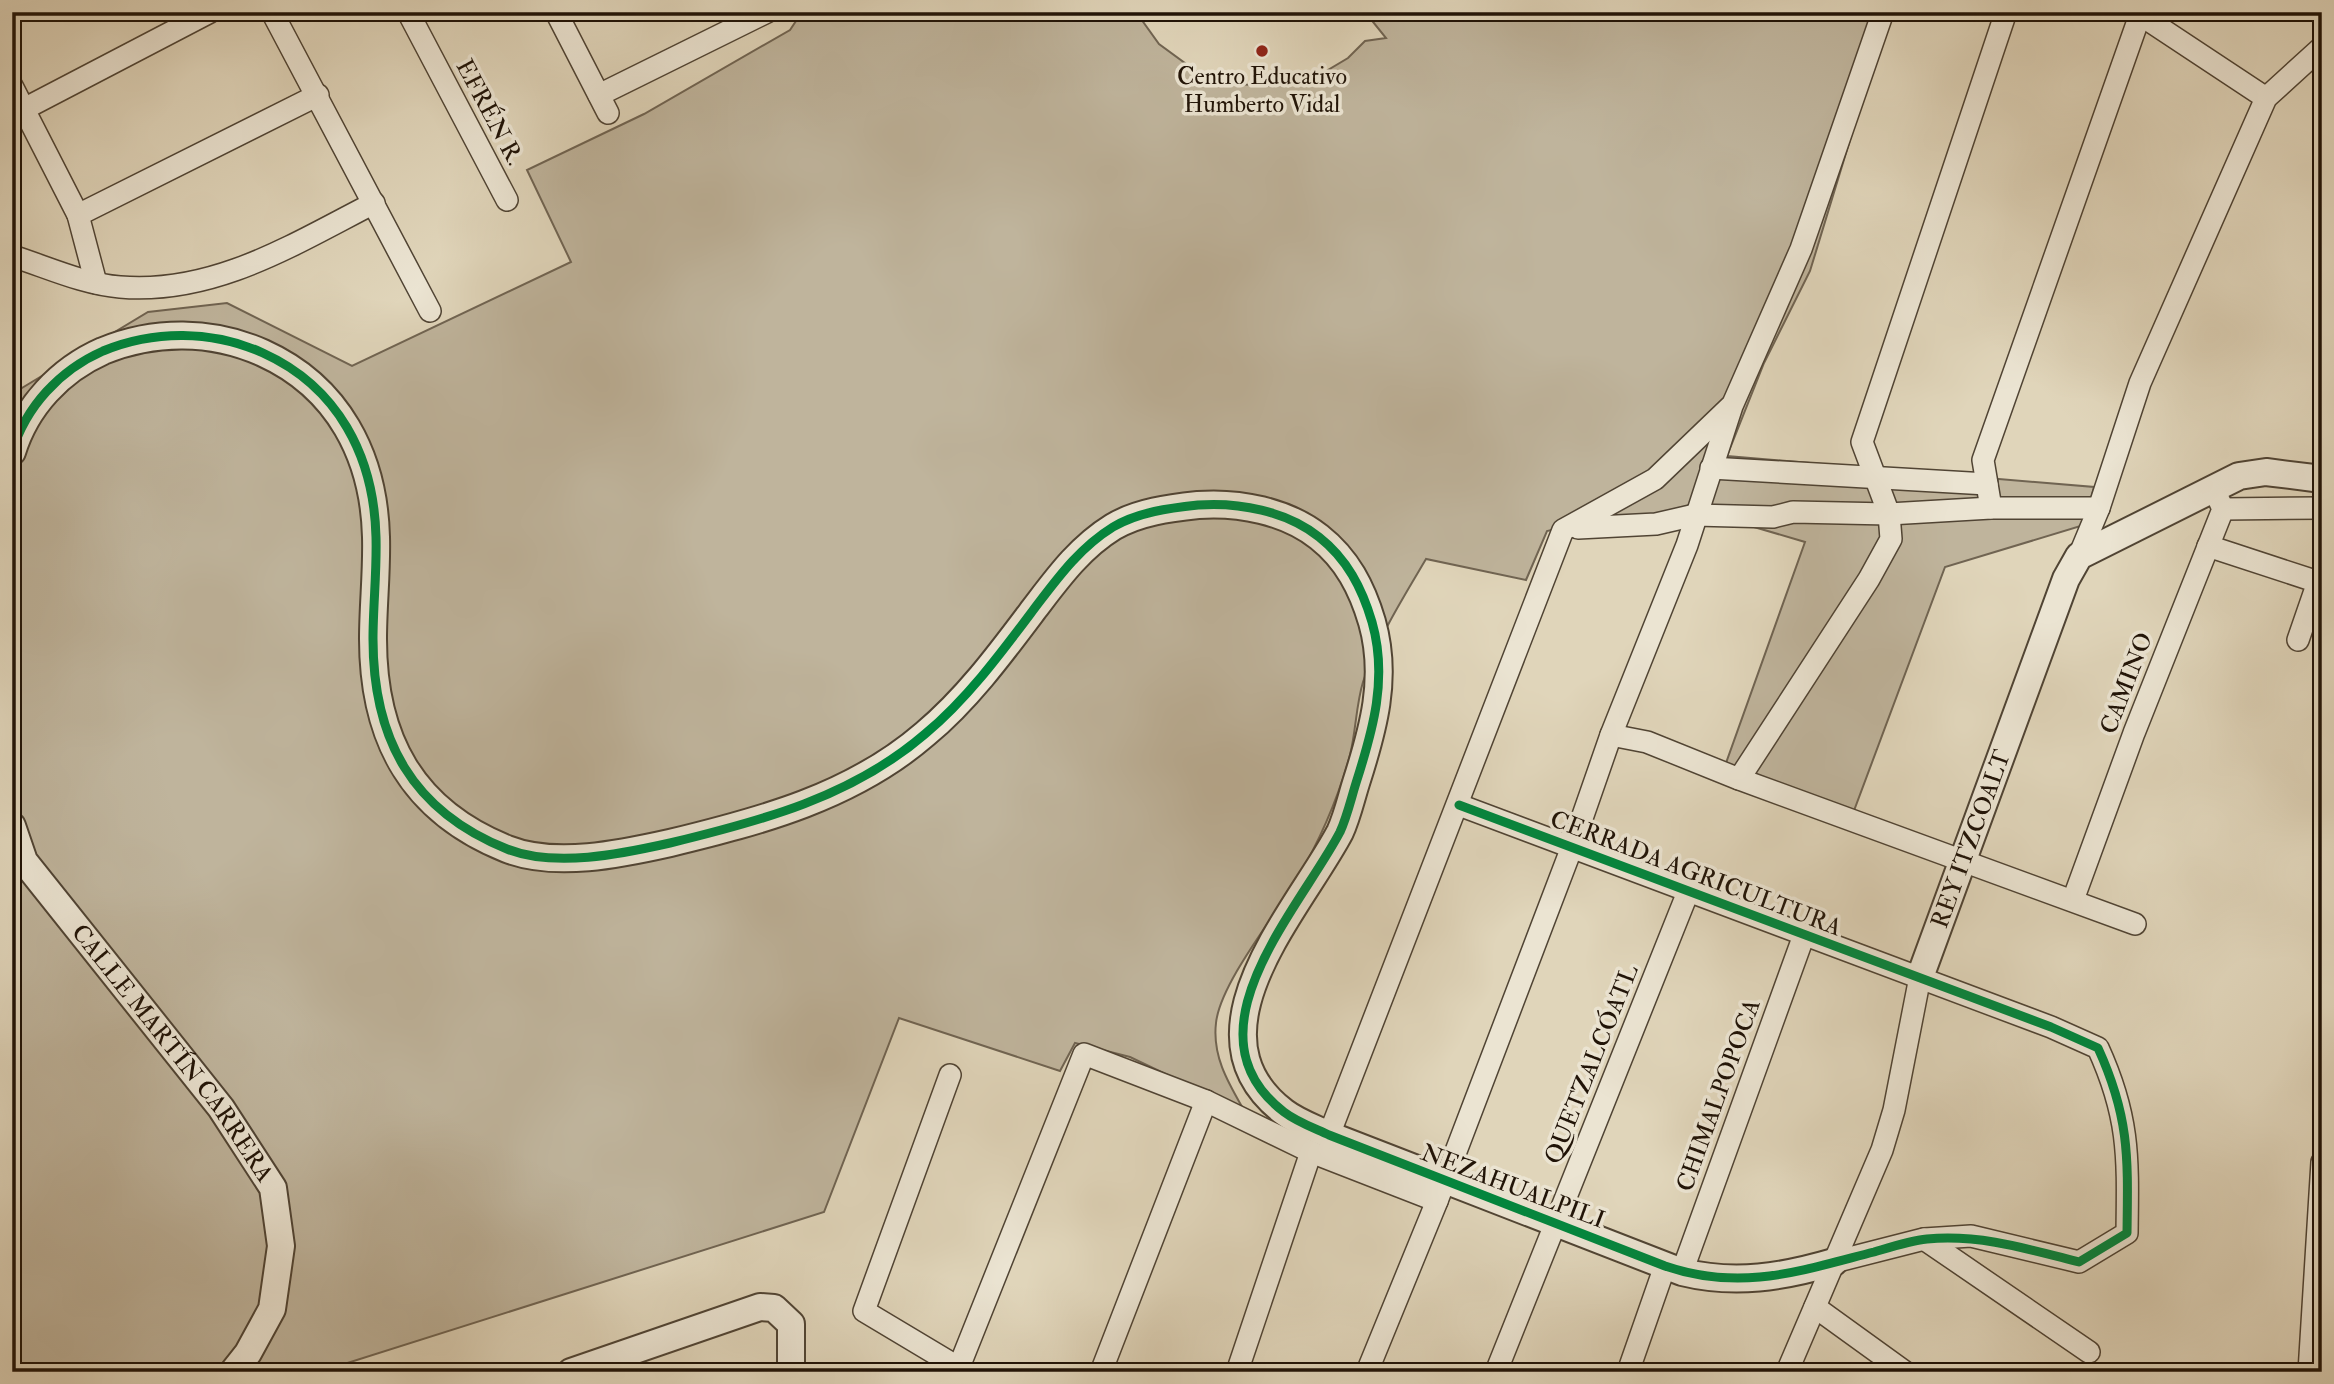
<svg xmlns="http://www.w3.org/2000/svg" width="2334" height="1384" font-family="'IM FELL Double Pica',serif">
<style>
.green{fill:#bfb49c;stroke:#706452;stroke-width:2}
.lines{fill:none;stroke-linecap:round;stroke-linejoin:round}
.minor-casing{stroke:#504434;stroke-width:24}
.tertiary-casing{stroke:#504434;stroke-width:30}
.minor{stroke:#ebe4d2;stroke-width:21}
.tertiary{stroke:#ebe4d2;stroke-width:26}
.cycleway-casing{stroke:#ebe4d2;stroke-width:13}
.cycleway{stroke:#00873e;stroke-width:9}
.poi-dot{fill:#8f2418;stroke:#ebe4d2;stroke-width:2.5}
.labels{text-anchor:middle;stroke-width:7;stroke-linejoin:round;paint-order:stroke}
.poi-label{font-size:24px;fill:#201307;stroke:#ebe4d2}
.street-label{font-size:24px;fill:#201307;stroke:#ebe4d2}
</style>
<rect width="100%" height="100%" fill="#e0d5ba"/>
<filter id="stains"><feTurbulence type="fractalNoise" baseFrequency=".00286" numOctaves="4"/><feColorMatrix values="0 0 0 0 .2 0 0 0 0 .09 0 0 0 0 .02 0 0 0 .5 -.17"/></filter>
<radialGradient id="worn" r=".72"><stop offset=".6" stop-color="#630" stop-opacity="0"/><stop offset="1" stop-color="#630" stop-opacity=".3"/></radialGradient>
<path class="green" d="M802,12H1136L1159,44L1200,74L1233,84L1280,86L1311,80L1348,58L1365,41L1386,38L1365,12H1889L1810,271L1764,363L1727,456L2094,487L2084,525L1945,567L1849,824L1721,777L1805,542L1703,512L1609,516L1547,531L1526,580L1426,559C1403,598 1377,639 1363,682C1356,705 1356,731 1350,755C1338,799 1319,842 1296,881C1274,917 1220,984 1216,1023C1212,1057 1229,1084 1245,1112L1130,1057L1075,1043L1060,1071L899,1018L824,1212L319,1372H12V394L148,312L227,303L352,366L571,262L527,170L644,114L790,30Z"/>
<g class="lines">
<g class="minor-casing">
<g id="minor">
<path d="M272,12L430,311"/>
<path d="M408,12L507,200"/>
<path d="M556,12L608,113"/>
<path d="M2136,12L2266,98"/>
<path d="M12,86L78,215L96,283"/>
<path d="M599,95L767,12"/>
<path d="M24,109L210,12"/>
<path d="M78,215L318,95"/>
<path d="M12,256C47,267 83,284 120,287C214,295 294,244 374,203"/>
<path d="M1711,468L1987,484"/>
<path d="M1991,508L1983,460L2140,15"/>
<path d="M2223,509L2322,508"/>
<path d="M1578,528L1656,524L1695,515L1773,517L1793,512L1889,514L1991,508H2099"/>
<path d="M2208,546L2318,582L2298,640"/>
<path d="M2079,556L2099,508L2140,383L2266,98L2322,47"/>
<path d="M1611,735L1647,742L1739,779L2135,924"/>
<path d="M1739,779L1869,579L1891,539L1889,514L1862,442L2006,12"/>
<path d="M1459,805L2051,1027L2098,1048C2130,1118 2128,1159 2127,1233L2079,1262L1971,1236L1924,1239L1834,1262"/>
<path d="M2073,900L2134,733L2223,509L2213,487"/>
<path d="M950,1075L864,1311L966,1372"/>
<path d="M1329,1135L1563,530L1655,479L1730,407"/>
<path d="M1924,1239L2089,1352"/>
<path d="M1682,1272L1804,935"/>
<path d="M1815,1307L1905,1372"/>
<path d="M959,1367L1084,1054L1206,1101L1311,1152L1437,1201"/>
<path d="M1101,1372L1206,1101"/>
<path d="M1237,1372L1311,1152"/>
<path d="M1367,1372L1437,1201L1572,847L1611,735L1687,545L1732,406L1801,249L1883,12"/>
<path d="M1496,1372L1688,892"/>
<path d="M1628,1372L1665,1266"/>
<path d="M1787,1372L1882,1150L1894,1110L1920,977"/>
<path d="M2309,1372L2322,1162"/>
</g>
</g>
<g class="tertiary-casing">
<g id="tertiary">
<path d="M12,452C26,406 60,370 103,351C154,330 212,330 263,353C338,387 374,456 376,537C377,571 373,605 373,639C373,739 412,811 507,849C555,868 621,854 670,843C761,821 852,797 925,734C967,699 1001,653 1034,609C1057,579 1079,548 1113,527C1138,512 1170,508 1198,505C1239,502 1286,511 1319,537C1347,559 1362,588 1372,622C1388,678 1373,730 1356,783C1351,799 1347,817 1340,832C1299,910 1181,1033 1284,1112C1297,1122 1314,1128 1329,1135L1682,1272C1735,1285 1783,1277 1834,1262"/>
<path id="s1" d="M12,826L24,861L221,1108L273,1188L281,1246L272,1309L248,1353L233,1372"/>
<path id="s2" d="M1920,977L2066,579L2079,556L2239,476L2266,472L2322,479"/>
<path d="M571,1372L760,1307L774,1308L791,1324V1372"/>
</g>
</g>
<use href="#minor" class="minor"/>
<use href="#tertiary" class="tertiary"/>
<g class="cycleway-casing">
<path id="cycleway" d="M12,452C26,406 60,370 103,351C154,330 212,330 263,353C338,387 374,456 376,537C377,571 373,605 373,639C373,739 412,811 507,849C555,868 621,854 670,843C761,821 852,797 925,734C967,699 1001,653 1034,609C1057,579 1079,548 1113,527C1138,512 1170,508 1198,505C1239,502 1286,511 1319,537C1347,559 1362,588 1372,622C1388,678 1373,730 1356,783C1351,799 1347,817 1340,832C1299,910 1181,1033 1284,1112C1297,1122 1314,1128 1329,1135L1665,1266C1741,1292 1800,1271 1874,1252C1891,1247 1909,1241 1927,1239C1980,1234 2028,1249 2079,1262L2127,1233C2128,1159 2130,1118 2098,1048L2051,1027L1459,805"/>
</g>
<use href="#cycleway" class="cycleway"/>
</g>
<circle class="poi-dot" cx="1262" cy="51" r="7"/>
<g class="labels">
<g class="poi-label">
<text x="1262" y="84">Centro Educativo<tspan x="1262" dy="28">Humberto Vidal</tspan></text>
</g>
<g class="street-label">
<text transform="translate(490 112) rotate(62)" y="8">EFRÉN R.</text>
<text transform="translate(2126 683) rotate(-69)" y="8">CAMINO</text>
<text dy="8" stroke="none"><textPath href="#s2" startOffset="147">REY ITZCOALT</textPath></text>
<text transform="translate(1696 873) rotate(21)" y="8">CERRADA AGRICULTURA</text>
<text dy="8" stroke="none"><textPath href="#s1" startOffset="280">CALLE MARTÍN CARRERA</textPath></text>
<text transform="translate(1591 1064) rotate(-68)" y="8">QUETZALCÓATL</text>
<text transform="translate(1718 1095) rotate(-70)" y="8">CHIMALPOPOCA</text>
<text transform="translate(1513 1186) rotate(21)" y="8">NEZAHUALPILI</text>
</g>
</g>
<rect width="2334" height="1384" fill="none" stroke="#e0d5ba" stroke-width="42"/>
<rect x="14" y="14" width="2306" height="1356" fill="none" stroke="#201307" stroke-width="3.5"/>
<rect x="21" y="21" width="2292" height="1342" fill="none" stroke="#201307" stroke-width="2"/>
<rect width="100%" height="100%" filter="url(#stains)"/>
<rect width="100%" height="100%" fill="url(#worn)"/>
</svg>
